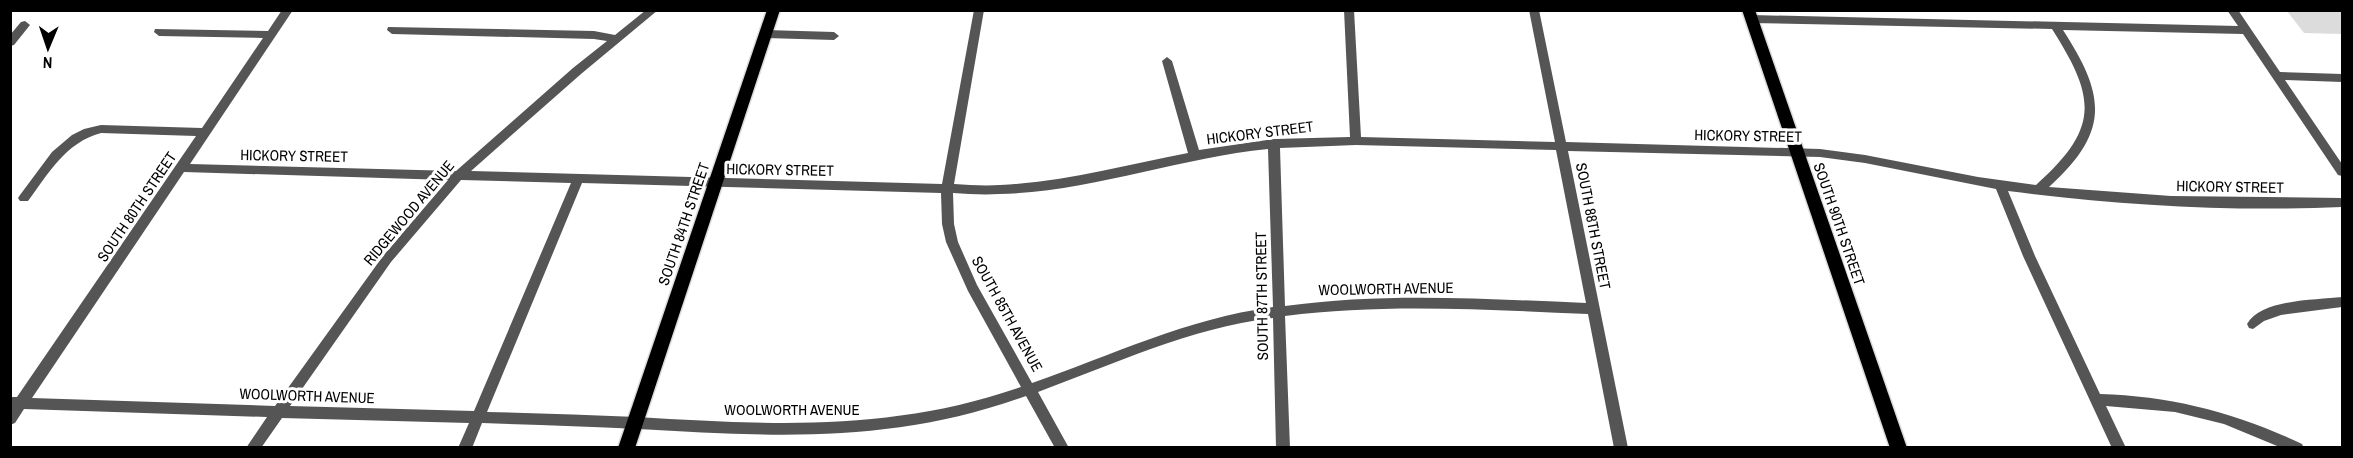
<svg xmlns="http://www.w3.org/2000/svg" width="2353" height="458" font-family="'Archivo Narrow',sans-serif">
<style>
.green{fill:#dcdcdc}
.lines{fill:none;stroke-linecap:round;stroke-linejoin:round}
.major-casing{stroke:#dbdbdb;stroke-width:3}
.minor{fill:#555;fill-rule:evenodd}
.major{fill:#000;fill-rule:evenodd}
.labels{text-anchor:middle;stroke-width:6;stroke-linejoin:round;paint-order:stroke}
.street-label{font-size:15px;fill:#000;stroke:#fff}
</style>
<rect width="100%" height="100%" fill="#fff"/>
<path class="green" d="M2287,11H2342V34L2304,33Z"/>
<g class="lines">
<g class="major-casing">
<g id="major">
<path d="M767,10H780L635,448H618Z"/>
<path d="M1742,10H1755L1907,448H1890Z"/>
</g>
</g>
<g class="minor">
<path d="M282,10H293L190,164L456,171L573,68L607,41L594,39L392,34L387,30L388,27L594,31L615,35L646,10H658L581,74L471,171L942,184L974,10H984L954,184C969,185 985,186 1000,185C1064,182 1126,165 1188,153L1162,61L1167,57L1172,61L1199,150L1274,139L1350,137L1344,10H1354L1361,137L1555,142L1529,10H1539L1566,142L1820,149L1865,155L1978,177L2036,185C2100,128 2096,98 2052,29L1751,23L1746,19L1751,15L2238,26L2227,10H2238L2280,72L2342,74V82L2285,80L2342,164V176L2338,175L2243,34L2063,30C2105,95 2111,131 2049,187L2171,196L2342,198V207C2231,212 2118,205 2008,191L2035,256L2100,394C2172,396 2237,413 2302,444L2304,448H2282L2224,424L2175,412L2106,406L2126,448H2112L2023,256L1996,189L1865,163L1820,157L1568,151L1628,448H1614L1588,314C1487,310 1386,303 1285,316L1290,448H1276L1273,318C1190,328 1115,364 1038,392L1069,448H1055L1026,396C894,444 775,437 638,429C586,426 534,425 482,423L472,448H458L469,423L282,418L261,448H246L267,417L24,409L15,423L10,425V397H17L196,136L101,133C66,142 48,174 28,201H20L18,198L20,195L52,152L72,135L84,129L101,125L202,128L263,38L159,36L154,32L155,29L268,31ZM1356,145L1556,150L1586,303C1486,299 1385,292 1285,306L1280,148ZM1268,149L1273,307C1188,318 1112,355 1032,383L977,285L958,242L954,224L953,193C968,194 984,195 999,194C1090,192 1178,158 1268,149ZM184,172L448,180L383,256L275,406L32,398ZM461,180L571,183L474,411L290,406L391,262ZM582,183L941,193L942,224L946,242L968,291L1021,387C892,432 771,425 637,417C587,415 537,413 487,412Z"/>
<path d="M25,21L30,25L14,45L10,46V35L21,22Z"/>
<path d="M766,30L834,32L839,36L834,40L766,38L761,34Z"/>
<path d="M2342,297V307L2281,315L2264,321L2253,329L2249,328L2247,324C2261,299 2316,300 2342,297Z"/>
</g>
<use href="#major" class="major"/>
</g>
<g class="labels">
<g class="street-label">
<text transform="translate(1260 133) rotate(-7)" y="5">HICKORY STREET</text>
<text transform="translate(1748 136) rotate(1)" y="5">HICKORY STREET</text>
<text transform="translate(294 156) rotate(1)" y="5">HICKORY STREET</text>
<text transform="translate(780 170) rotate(1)" y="5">HICKORY STREET</text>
<text transform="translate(2230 187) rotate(1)" y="5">HICKORY STREET</text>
<text transform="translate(137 207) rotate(-56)" y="5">SOUTH 80TH STREET</text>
<text transform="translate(409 213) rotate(-50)" y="5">RIDGEWOOD AVENUE</text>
<text transform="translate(684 224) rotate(-71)" y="5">SOUTH 84TH STREET</text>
<text transform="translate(1839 224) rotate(71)" y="5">SOUTH 90TH STREET</text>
<text transform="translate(1593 226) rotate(79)" y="5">SOUTH 88TH STREET</text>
<text transform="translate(1386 289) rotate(-1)" y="5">WOOLWORTH AVENUE</text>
<text transform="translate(1262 296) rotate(-91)" y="5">SOUTH 87TH STREET</text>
<text transform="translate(1007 314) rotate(61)" y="5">SOUTH 85TH AVENUE</text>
<text transform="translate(307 396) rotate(2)" y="5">WOOLWORTH AVENUE</text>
<text x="792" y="415">WOOLWORTH AVENUE</text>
</g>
</g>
<rect width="2353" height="458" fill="none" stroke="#000000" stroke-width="24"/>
<g transform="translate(48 48) rotate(182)" stroke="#ffffff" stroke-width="4.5" paint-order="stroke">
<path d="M0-4.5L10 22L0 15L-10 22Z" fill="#000000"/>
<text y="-9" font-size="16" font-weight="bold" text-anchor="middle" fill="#000000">N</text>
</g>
</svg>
